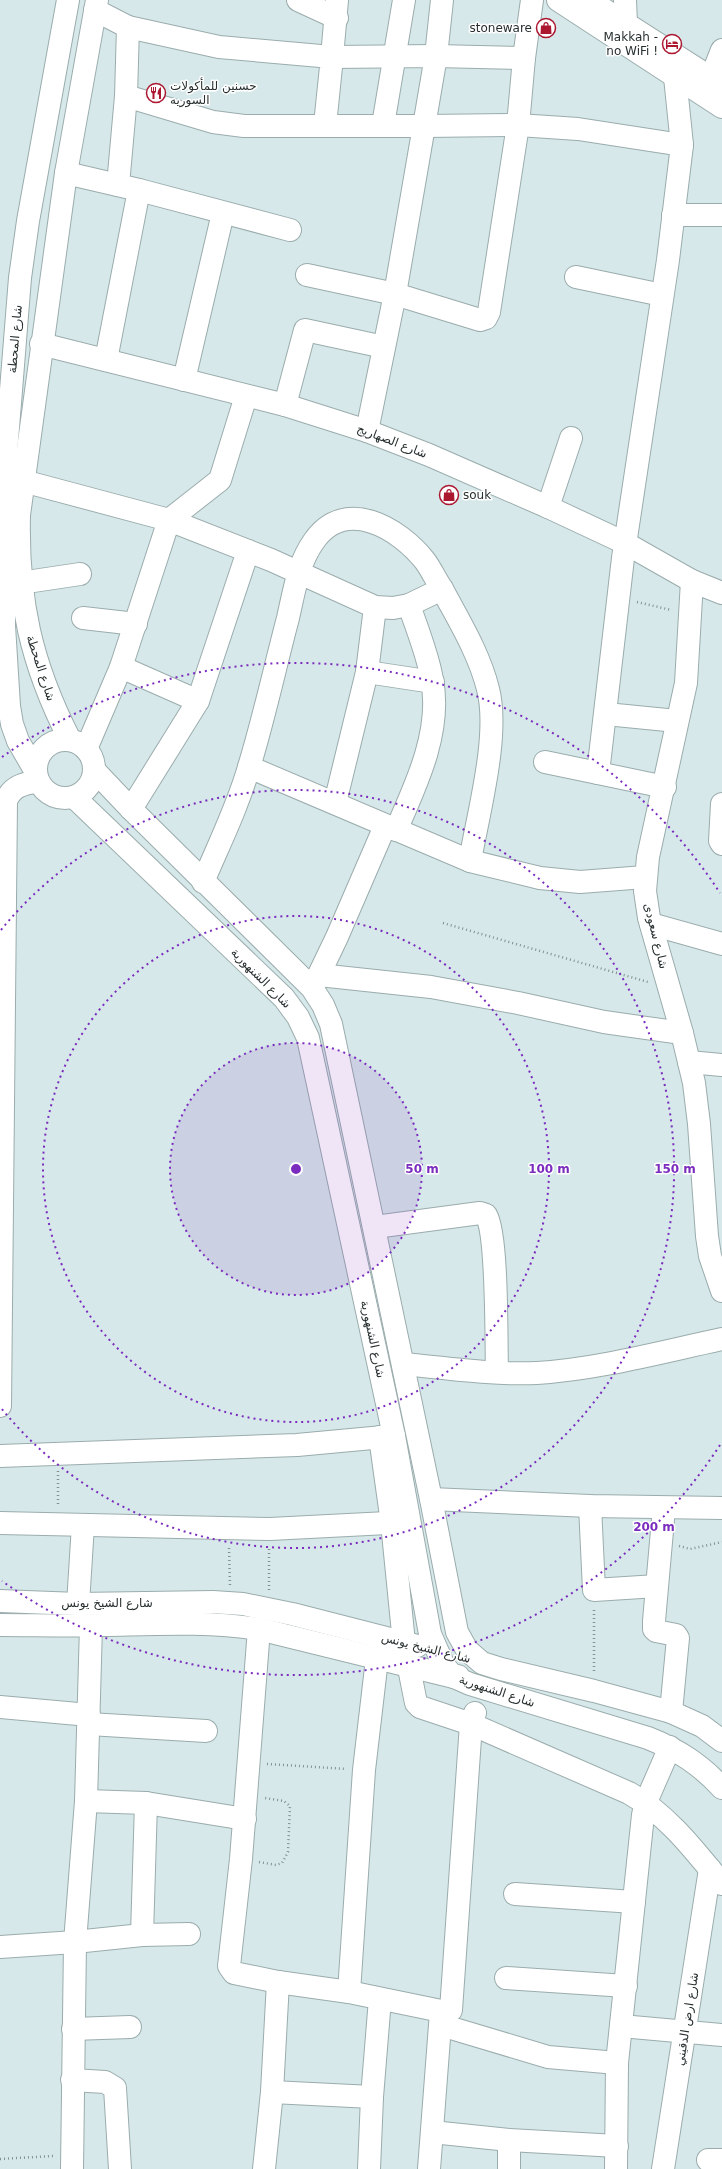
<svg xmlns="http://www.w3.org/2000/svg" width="722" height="2169" font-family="'DejaVu Sans','Noto Naskh Arabic',sans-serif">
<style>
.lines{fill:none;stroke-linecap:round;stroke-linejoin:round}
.minor-casing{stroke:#9bacad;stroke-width:24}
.major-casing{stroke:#9bacad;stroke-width:24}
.path{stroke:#849191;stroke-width:2.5;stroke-dasharray:1 3;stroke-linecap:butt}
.minor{stroke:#fff;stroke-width:22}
.major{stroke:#fff;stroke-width:22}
.ring{fill:none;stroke:#7b2cbf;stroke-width:2;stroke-dasharray:2 4}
.labels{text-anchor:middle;stroke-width:3;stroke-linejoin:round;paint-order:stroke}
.poi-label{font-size:12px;fill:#282f2f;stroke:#fff;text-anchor:end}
.street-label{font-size:12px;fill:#282f2f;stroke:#fff}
.centre{fill:#7b2cbf;stroke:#fff;stroke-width:2}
.ring-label{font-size:12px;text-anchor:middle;font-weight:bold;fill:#7b2cbf;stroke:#fff;stroke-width:3;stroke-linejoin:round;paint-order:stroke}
</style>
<rect width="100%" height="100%" fill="#d6e8e9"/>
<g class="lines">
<g class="minor-casing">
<g id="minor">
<path d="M298,0L337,18"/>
<path d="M337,0L332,57L436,56L524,58L532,0"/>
<path d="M442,0L436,56L424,126L518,125L578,129L682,145"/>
<path d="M625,0L626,24"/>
<path d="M95,10L128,27L126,96L118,185"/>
<path d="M128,27L219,47L332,57L325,125"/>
<path d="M711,78L722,50"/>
<path d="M126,96L213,122L244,126H424L395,294L307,275"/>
<path d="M383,125L404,0"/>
<path d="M66,173L139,190L106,360"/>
<path d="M139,190L290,230"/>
<path d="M673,215H722"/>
<path d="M576,277L662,295"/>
<path d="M41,344L285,405L367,431L429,455L548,507L625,543L692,581L722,593"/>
<path d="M184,380L223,213"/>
<path d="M285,405L305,330L384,347"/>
<path d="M367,431L395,294L480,320L486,318L489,312L518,125L524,58"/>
<path d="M23,481L169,520L271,560L375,607L393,608L409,605L442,589C436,580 431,569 425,561C399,528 345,496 314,541C298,563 294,592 288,618C275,667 264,718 249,767C238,806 219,844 203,882"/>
<path d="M548,507L571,438"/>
<path d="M692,581L686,683L648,857L645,891L649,918L682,1033L694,1083L699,1124L707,1236L710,1256L722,1291"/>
<path d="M20,583L80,574"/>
<path d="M442,589C459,621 479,653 488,689C500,735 478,814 470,861L540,878L580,882L645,877"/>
<path d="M83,618L136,624"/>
<path d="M121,667L198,701"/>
<path d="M367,672L433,682"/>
<path d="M606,714L677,721"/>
<circle cx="65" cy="769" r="29"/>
<path d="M70,740C31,664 17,600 19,515L66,173L97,0"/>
<path d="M86,749L121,667L169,520L220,480L246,396"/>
<path d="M545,762L665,787"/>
<path d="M249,767L470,861"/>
<path d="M94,770L131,809L312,988L323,1005L331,1024L431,1499L457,1632L467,1650L482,1663L501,1669L594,1691L671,1712L702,1726L722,1741"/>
<path d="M36,772L18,741L12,724L9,706L4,626L5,465L20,278L28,221L68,0"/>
<path d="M598,773L623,558L668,260L682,145L675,77"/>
<path d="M74,797L284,998L298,1017L308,1038L394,1436L430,1634L444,1666L454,1677L470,1684L648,1738C678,1750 700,1764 722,1788"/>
<path d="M335,803L367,672L375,607"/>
<path d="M722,804L720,841L722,844"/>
<path d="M131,809L198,701L248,551"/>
<path d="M396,830C416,785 442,731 432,680C428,655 417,629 409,605"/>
<path d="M651,924L722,944"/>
<path d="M319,975L431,987L518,1003L604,1022L682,1033"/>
<path d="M313,987L337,937L385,826"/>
<path d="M689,1062L722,1065"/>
<path d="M375,1227L480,1213L486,1215C498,1234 496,1343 497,1372"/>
<path d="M403,1364C447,1368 493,1375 537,1373C599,1369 661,1352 722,1339"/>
<path d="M0,1406L6,801C12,786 23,784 38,781"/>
<path d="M380,1437L392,1523L404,1643L416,1703L420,1707L471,1724L629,1793C667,1814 695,1851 722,1884"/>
<path d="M0,1456L297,1445L394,1436"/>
<path d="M431,1499L590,1506L722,1508"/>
<path d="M590,1506L594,1590L657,1586"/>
<path d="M664,1508L654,1621V1629L656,1631L676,1635L678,1638L671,1712"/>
<path d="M0,1523L270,1529L407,1522"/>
<path d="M0,1601L78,1604L213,1602L243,1604L292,1614L417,1646"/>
<path d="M78,1604L83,1525"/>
<path d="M0,1625C35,1625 69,1626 104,1625C156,1624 207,1621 259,1629L454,1677L458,1676"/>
<path d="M259,1629L241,1859L229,1966L234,1973L278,1982L349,1992L364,1770L377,1659"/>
<path d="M0,1707L89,1715"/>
<path d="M89,1724L206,1731"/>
<path d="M86,1801L146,1803L245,1819"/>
<path d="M146,1803L142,1935L189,1934"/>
<path d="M515,1894L634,1902"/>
<path d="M0,1947L75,1942L142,1935"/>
<path d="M506,1978L626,1986"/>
<path d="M349,1992L446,2012L451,2010L471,1724L475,1713"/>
<path d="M441,2025L548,2057L617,2063"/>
<path d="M621,2026L722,2035"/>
<path d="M73,2029L130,2027"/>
<path d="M72,2080L105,2082L115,2088L120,2169"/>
<path d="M272,2092L372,2097"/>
<path d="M432,2132L509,2140L617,2146"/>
<path d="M509,2140V2169"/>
<path d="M708,2160H722"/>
<path d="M72,2169L75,1942L86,1801L91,1626"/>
<path d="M264,2169L272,2092L278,1982"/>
<path d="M369,2169L372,2097L380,1999"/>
<path d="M429,2169L441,2012"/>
<path d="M616,2169L617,2063L643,1815L646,1802L670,1747"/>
<path d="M663,2169L710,1869"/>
</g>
</g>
<g class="major-casing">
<g id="major">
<path d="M558,0L722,107"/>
<path d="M589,0L722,85"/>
</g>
</g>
<g class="path">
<path d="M637,602L671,610"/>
<path d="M443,923L648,982"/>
<path d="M58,1471V1506"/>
<path d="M679,1546L690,1549L722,1542"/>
<path d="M229,1548L230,1585"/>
<path d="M269,1590V1547"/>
<path d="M594,1671V1608"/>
<path d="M267,1764L346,1769"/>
<path d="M259,1862L276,1865L282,1863L288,1852L290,1806L284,1801L265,1798"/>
<path d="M0,2159L53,2156"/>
</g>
<use href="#minor" class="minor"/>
<use href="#major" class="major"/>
</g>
<circle cx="296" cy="1169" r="126" fill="#7b2cbf" fill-opacity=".12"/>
<g class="ring">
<circle cx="296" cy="1169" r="126"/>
<circle cx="296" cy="1169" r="253"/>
<path d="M1 930A379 379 0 1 1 1 1408"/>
<path d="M720 1445A506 506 0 0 1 2 1581M2 757A506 506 0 0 1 720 893"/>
</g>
<defs>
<g id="shop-ring" transform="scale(1)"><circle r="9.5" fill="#fff" stroke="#ac1730" stroke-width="1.5"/><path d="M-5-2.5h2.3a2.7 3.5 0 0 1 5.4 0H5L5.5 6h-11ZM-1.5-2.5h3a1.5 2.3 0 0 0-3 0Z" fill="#ac1730"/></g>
<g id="hotel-ring" transform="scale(1)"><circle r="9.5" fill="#fff" stroke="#ac1730" stroke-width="1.5"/><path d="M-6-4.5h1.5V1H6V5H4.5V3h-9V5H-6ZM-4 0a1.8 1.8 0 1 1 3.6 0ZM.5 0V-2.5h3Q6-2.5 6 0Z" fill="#ac1730"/></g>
<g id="restaurant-ring" transform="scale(1)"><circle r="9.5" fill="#fff" stroke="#ac1730" stroke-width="1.5"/><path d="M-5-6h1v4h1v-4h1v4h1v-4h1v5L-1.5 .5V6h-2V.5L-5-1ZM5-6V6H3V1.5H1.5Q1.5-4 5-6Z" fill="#ac1730"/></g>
</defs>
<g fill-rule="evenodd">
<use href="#shop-ring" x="546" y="28"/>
<use href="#hotel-ring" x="672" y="44"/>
<use href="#restaurant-ring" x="156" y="93"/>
<use href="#shop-ring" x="449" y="495"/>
</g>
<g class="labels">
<g class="poi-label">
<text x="532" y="32">stoneware</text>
<text x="658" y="41">Makkah -<tspan x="658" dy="14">no WiFi !</tspan></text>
<text x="170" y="90" text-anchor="start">حسنين للمأكولات<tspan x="170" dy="14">السوريه</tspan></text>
<text x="463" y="499" text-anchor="start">souk</text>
</g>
<g class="street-label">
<text transform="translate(15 339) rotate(-85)" y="4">شارع المحطة</text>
<text transform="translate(392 441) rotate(21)" y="4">شارع الصهاريج</text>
<text transform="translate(41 668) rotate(72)" y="4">شارع المحطة</text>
<text transform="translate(656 936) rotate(76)" y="4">شارع سعودى</text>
<text transform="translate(261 978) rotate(45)" y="4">شارع الشنهورية</text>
<text transform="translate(373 1339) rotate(78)" y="4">شارع الشنهورية</text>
<text x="107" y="1607">شارع الشيخ يونس</text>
<text transform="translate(426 1648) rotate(14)" y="4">شارع الشيخ يونس</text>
<text transform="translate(497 1691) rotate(18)" y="4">شارع الشنهورية</text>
<text transform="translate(687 2019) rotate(-81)" y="4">شارع ارض الدقيني</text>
</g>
</g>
<circle cx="296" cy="1169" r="6" class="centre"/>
<g class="ring-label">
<text x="422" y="1173">50 m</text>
<text x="549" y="1173">100 m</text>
<text x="675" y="1173">150 m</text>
<text x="654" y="1531">200 m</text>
</g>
</svg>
